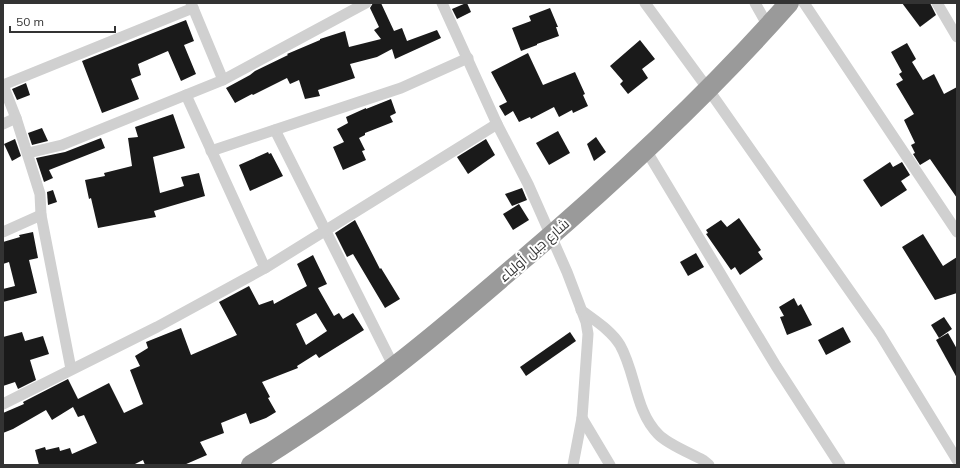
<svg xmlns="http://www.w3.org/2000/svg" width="960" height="468" font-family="Mulish,Cairo,sans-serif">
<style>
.building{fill:#1a1a1a;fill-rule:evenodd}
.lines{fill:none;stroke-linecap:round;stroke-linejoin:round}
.street{stroke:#d0d0d0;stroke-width:11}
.highway{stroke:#9a9a9a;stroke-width:20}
.labels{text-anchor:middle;stroke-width:4;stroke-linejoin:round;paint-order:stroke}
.street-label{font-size:14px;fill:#333;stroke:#fff}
</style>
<rect width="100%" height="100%" fill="#fff"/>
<g class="building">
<path d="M373,3H381L394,31L402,28L407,41L437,30L441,38L395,59L392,49L377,57L350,64L355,78L318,90L320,96L305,99L299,80L290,84L287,78L253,95L252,94L235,103L226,88L250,75L255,71L288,55L287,54L320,40V39L345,31L349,47L381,39L374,30L379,27L370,8Z"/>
<path d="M466,3H467L471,12L457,19L452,9Z"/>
<path d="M902,3H930L936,15L920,27Z"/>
<path d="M550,8L558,27H556L559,36L537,44V45L521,51L512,28L531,21L529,16Z"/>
<path d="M186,20L194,41L184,45L196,74L181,81L168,51L138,64L141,75L131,79L139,99L102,113L82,61Z"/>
<path d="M640,40L655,59L642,69L648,78L628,94L620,84L623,81L610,66Z"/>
<path d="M907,43L916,59L912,62L923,80L934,74L944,94L957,87V198L930,159L920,165L913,154L915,153L911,145L915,143L904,120L914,114L896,84L903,80L899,74L902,72L891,52Z"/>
<path d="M528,53L543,85L575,72L585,94L583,95L588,106L573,113L572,110L559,117L554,107L531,119L530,117L519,122L513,111L505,116L499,106L507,102L491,72Z"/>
<path d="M26,83L30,95L17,100L12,89Z"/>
<path d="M391,99L396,113L390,116L393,122L365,133V135L359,138L365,150L362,151L366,160L343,170L333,147L344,142L337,129L348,123L346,117L366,108V109Z"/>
<path d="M173,114L185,148L153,157L160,193L184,186L181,177L199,173L205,196L154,211L156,217L98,228L91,198L89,199L85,180L105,176L104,173L132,166L128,138L138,137L135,127Z"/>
<path d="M42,128L48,141L32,145L28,133Z"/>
<path d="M558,131L570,153L549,165L536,143Z"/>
<path d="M596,137L606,152L594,161L587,144Z"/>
<path d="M101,138L105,148L49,170L53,178L44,182L36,158L65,152Z"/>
<path d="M15,139L21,156L12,161L4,144Z"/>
<path d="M486,139L495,155L468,174L457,157Z"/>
<path d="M268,152L269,154L271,153L283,176L250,191L239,165Z"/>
<path d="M890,162L893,167L902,162L910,175L901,181L907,190L881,207L863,180Z"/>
<path d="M522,188L527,200L512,206L505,194Z"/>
<path d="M53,190L57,202L48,205L47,192Z"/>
<path d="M519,204L529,220L513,230L503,214Z"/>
<path d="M739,218L761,250L758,252L763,259L740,275L735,267L731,270L706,234L708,233L706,230L721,220L727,227Z"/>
<path d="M355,220L380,269L381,268L400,299L385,308L353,254L347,257L335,233Z"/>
<path d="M33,232L38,258L29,260L37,293L3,302V289L15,286L9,262L3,264V242L20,237L19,235Z"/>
<path d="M923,234L943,266L957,257V293L935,300L902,247Z"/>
<path d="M696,253L704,267L688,276L680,262Z"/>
<path d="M313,255L327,284L318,288L334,316L339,313L343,319L353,313L364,330L319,358L316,354L297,366L298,368L262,382L270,397L268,398L276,412L266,418L250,424L246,413L221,423L224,433L200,442L207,455L184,465H145L143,460L133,465H39L35,450L45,447L46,450L59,447L60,451L70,448L72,454L97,443L84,415L78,417L73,407L52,420L46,410L13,429L3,433V413L24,404L23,402L68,379L78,399L109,383L124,413L143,404L130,370L140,366L135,356L148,348L146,342L181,328L191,355L237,335L219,302L249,286L259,305L273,300L274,304L307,286L297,264ZM316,313L327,331L306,345L296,324Z"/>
<path d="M794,298L798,306L801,304L812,325L787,335L780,317L784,316L779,307Z"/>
<path d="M944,317L952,329L939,338L931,325Z"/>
<path d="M843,327L851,342L826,355L818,340Z"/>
<path d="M22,332L25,341L43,336L49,354L30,360L36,380L18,389L15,382L3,386V337Z"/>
<path d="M570,332L576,341L526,376L520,367Z"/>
<path d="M948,333L957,349V378L936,340Z"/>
</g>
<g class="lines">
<g class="street">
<path d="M191,3L223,80"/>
<path d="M442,3L497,124L528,184L567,272L586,322L588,334L582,418L573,465"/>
<path d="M645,3L708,89L880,334L957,460"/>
<path d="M755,3L768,26"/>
<path d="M804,3L957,232"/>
<path d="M937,3L957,37"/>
<path d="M3,85L16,118L40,194L41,215L71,369"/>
<path d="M3,85L193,8"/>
<path d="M186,95L265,268"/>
<path d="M3,124L16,118"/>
<path d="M275,130L394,367"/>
<path d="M646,150L776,366L840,465"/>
<path d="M211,151L401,88L468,58"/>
<path d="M28,153L62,145L223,80L366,3"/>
<path d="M3,232L41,215"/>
<path d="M581,310C594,320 611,330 620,345C636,373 635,411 658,434C667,444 690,453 703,460L709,465"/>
<path d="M3,404L157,327L265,268L497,124"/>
<path d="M582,418L610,465"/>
</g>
<path class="highway" d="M251,465C300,434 350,401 395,366C438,333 478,298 519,263C614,182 706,97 789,3"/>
</g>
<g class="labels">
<g class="street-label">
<text transform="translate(534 250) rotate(-41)" y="5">شارع جبل أولياء</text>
</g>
</g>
<rect width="960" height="468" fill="none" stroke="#333333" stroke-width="8"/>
<path d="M10 26v6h105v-6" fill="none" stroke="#333333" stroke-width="2"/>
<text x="16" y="26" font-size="12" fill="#333333" stroke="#ffffff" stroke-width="3" paint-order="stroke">50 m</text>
</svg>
